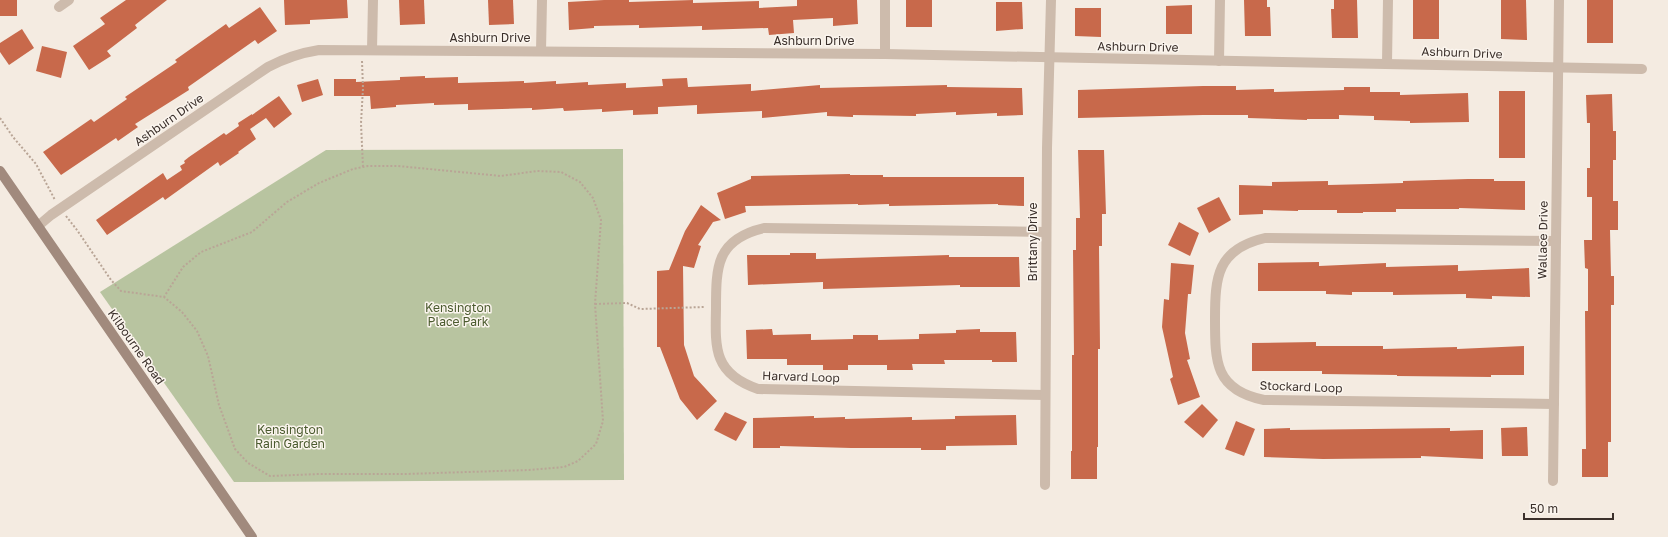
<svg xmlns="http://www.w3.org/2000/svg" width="1668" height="537" font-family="'Golos Text',sans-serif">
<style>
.green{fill:#b8c4a0}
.building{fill:#c8694b}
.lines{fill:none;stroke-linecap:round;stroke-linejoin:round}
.path{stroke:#b9a596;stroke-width:2;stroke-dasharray:2 2;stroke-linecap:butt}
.street{stroke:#cdbbac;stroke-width:10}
.secondary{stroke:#a18a7d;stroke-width:10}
.labels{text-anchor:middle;stroke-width:3;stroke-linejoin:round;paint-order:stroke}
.street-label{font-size:12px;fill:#3b302b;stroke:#fbf5ee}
.park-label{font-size:12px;fill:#4a5a2e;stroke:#fbf5ee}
</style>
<rect width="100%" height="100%" fill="#f4ebe1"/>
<path class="green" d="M623,149L624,480L234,482L100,292L326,150Z"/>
<g class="building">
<rect x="0" y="0" width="17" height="16"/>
<path d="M126,0H167L135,25L137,28L107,51L111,56L89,70L73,46L105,24L100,18Z"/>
<path d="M284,0H347L348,18L310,20V24L285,25Z"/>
<path d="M399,0H424L425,24L400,25Z"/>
<path d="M488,0H513L514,24L489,25Z"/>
<path d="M604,0H629V2L693,0V3L759,1V8L797,6V0H857L858,24L833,26V18L793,20L794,33L769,35L768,28L702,30V26L639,28V25L594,26V28L569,30L568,2Z"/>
<rect x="906" y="0" width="26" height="27"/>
<path d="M1244,0H1267V7H1270L1271,36H1245Z"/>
<path d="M1334,0H1357L1358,38H1332L1331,9H1334Z"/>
<rect x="1413" y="0" width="26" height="39"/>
<path d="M1501,0H1526L1527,40L1501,39Z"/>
<rect x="1587" y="0" width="26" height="43"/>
<path d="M996,2H1022L1023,29L996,31Z"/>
<path d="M1192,5V34H1166V6Z"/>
<path d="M260,7L277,31L258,44L255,40L188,87L189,90L135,124L138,127L118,141L116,138L61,175L43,152L91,119L94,122L127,99L125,97L177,62L175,60L226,24L229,28Z"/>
<path d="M1075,8H1101V37L1075,36Z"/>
<path d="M22,29L34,48L9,65L0,52V43Z"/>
<path d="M42,46L67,52L61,78L36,71Z"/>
<path d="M425,76V78L458,77V83L524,81V83L556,81V84L588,82V85L626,83V88L663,86L662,79L687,78L688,87L751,84V91L820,85V88L947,85V87L1022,88L1023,115L997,116V113L956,115V112L916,114V116L853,115V117L827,116V112L762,118V111L697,114V105L658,107V114L633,115V110L602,112V109L564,111L563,108L532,110V108L468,110V104L434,105V103L396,105V107L371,109L370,96H334V79H356V82L400,80V77Z"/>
<path d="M318,79L323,95L302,102L297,85Z"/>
<path d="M1203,86H1236V90L1274,89V92L1344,90V87H1370V92H1400V95L1468,93L1469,122L1410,123V121L1374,120V116L1339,115V119H1307V120L1248,118V115H1203L1078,118V90Z"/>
<rect x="1499" y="91" width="26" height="67"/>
<path d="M1612,94L1613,131H1616V160H1613V201H1618V230H1610L1611,276H1614V305H1611V442H1608V477H1582V449H1586L1585,311H1588V269L1585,268L1584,240H1592V197H1587V168H1590V123H1587L1586,95Z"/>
<path d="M279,96L292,114L274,128L266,118L250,129L256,139L238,152L239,153L220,166L218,162L165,200L163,197L107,235L96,220L163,173L167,180L182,170L180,166L185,163L184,161L189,157L224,133L226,135L239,126L238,123L252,114V115Z"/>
<path d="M1078,150H1104L1106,214H1102V246H1099L1100,349H1098V447H1097V479H1071V451H1072V355H1074L1073,250H1076V218H1080Z"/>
<path d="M850,174V175H883V177H1024V206L998,205V204L889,206V204L858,205V204L745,206L746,212L725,219L717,193L751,179V176Z"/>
<path d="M1468,179H1494V181H1525V210L1459,208V209H1396V212H1363V213H1337V210H1298V211L1263,210V214L1239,215V185L1272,186V182L1328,181V185L1370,184L1403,183V181Z"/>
<path d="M1219,197L1231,220L1209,233L1197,208Z"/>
<path d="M701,205L721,220L713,222L698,245L701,246L694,268L683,266L684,345L694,376L717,401L697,420L680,399L660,347H657V271L669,270L685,231Z"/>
<path d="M1179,222L1199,233L1190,256L1168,245Z"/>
<path d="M790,253H816V259L949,255V257H1019L1020,287H960V285L823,289V282L748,285L747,255H790Z"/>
<path d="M1319,262V266L1386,263V267L1458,265V271L1529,268L1530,297L1492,296V299L1466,298V294L1393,295V292H1352V295L1326,294V291H1258V263Z"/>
<path d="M1171,263L1194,265L1191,294H1188L1185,333L1190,359L1187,360L1200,397L1178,405L1170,379L1173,377L1162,327L1164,299L1169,300Z"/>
<path d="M772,329L773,335L811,334V340L853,339V335H878V340L919,339V334L956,333V330L980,329V332H1016L1017,362H992V360H944L945,364H912L913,370H887V365H848V370H823V365H787V359H747L746,330Z"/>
<path d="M1316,342V346H1383V349L1457,347V349L1524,346V375H1491V377L1397,376V375L1322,374V371H1252V343Z"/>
<path d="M1202,404L1218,420L1203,438L1184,422Z"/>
<path d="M725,412L747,422L736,441L714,430Z"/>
<path d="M1016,415L1017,445L946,446V450H921V448H851L780,446V448H753V418L814,416V418L845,417V419L912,417V420L955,419V416Z"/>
<path d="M1236,421L1255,429L1244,456L1225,449Z"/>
<path d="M1527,427L1528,456H1502L1501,428Z"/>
<path d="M1290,428V430L1450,428V431L1483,430V459L1421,456V458L1323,459L1264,457V429Z"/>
</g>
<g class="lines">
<g class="path">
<path d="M362,61L363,88L361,123L363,167"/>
<path d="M0,118L13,137L36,164L55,200"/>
<path d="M66,216L77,230L111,280L121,291L164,297L183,267L201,252L252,232L287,202L319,183L353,169L368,166H398L501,176L537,171L561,172L580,182L593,198L601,220L595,304L603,421L596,444L578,461L564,467L529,470L406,474H318L270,476L248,463L235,449L219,405L208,356L197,331L182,312L164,297"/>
<path d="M595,304L627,303L640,309L705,307"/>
</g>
<g class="street">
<path d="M59,7L69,0"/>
<path d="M372,50L373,0"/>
<path d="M541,51L542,0"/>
<path d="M885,54V0"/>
<path d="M1219,61L1220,0"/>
<path d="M1387,63L1388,0"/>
<path d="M38,226L51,215L268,67C285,58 300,53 319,50L885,54L1642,69"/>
<path d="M1045,395L758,389C714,374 715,349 716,309C716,267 716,239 764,228L1046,232"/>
<path d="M1554,404L1264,400C1215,390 1215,362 1215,319C1215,277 1217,249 1265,238L1556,241"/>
<path d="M1553,481L1559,0"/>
<path d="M1045,485L1047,148L1051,0"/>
</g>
<path class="secondary" d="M0,171L252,537"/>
</g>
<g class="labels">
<g class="street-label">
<text x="490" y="42">Ashburn Drive</text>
<text x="814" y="45">Ashburn Drive</text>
<text transform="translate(1138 47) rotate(1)" y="4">Ashburn Drive</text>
<text transform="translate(1462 53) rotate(2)" y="4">Ashburn Drive</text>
<text transform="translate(169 120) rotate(-35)" y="4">Ashburn Drive</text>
<text transform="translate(1543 240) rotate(-89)" y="4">Wallace Drive</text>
<text transform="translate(1033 242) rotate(-90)" y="4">Brittany Drive</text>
<text transform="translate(136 347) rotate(55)" y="4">Kilbourne Road</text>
<text transform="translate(801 377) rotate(2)" y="4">Harvard Loop</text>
<text transform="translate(1301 387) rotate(2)" y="4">Stockard Loop</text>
</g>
<g class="park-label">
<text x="458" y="312">Kensington<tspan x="458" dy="14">Place Park</tspan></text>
<text x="290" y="434">Kensington<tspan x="290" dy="14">Rain Garden</tspan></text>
</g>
</g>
<path d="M1524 513v6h89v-6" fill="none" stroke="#3b302b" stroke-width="2"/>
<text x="1530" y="513" font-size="12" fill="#3b302b" stroke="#fbf5ee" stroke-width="3" paint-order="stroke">50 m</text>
</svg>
